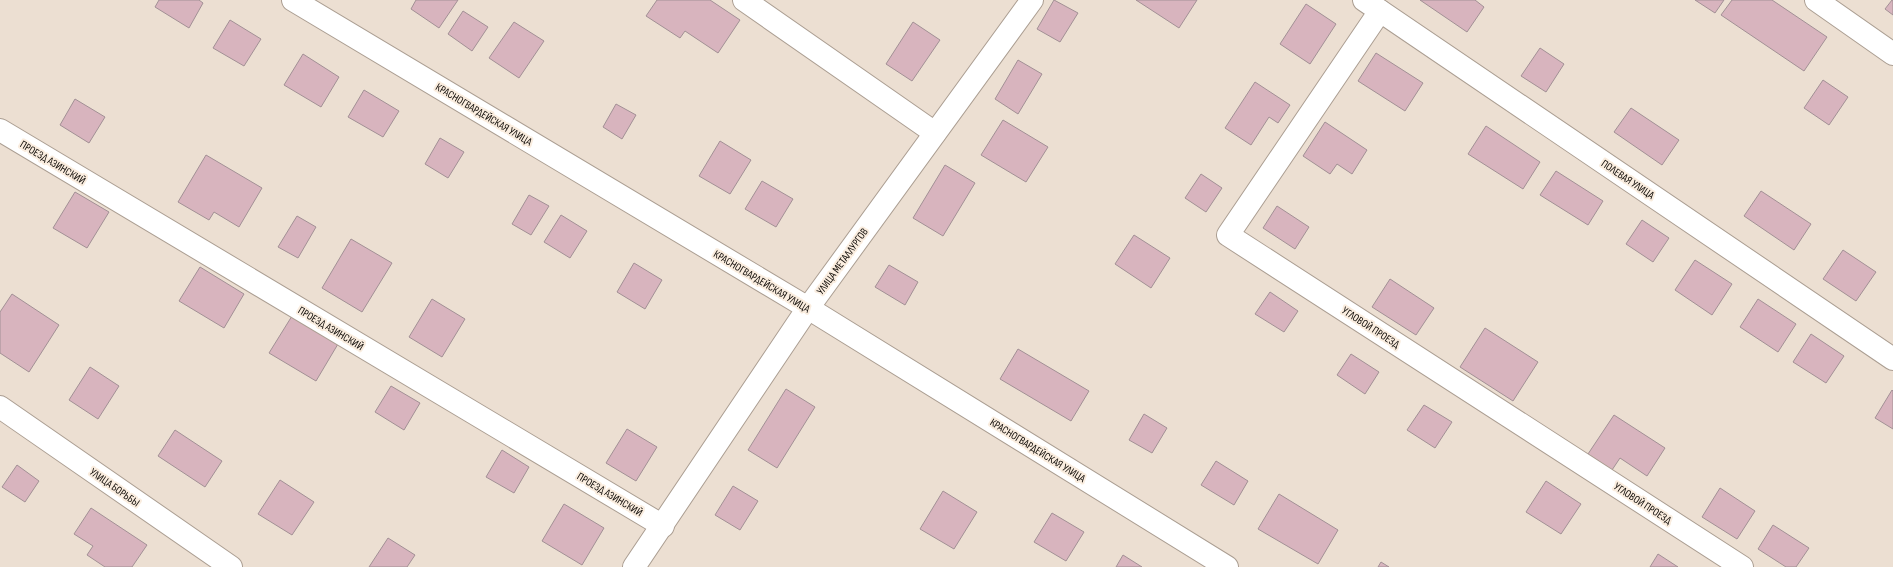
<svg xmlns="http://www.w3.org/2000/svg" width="1893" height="567" font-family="'Sofia Sans Condensed',sans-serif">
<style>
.building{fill:#d8b4be;stroke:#a29095}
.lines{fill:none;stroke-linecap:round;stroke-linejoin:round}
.street-casing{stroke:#ab9e92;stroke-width:24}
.street{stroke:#fff;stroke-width:22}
.labels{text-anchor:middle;stroke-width:4;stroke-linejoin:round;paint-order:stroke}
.street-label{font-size:11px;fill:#0e0a06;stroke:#faeddf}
</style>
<rect width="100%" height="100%" fill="#ecdfd2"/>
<g class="building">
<path d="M159,0H199L203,3L189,28L155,7Z"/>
<path d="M416,0H458L439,28L411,9Z"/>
<path d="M657,0H710L740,20L718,53L685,31L680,38L646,16Z"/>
<path d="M1054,0L1078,13L1060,42L1037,29Z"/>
<path d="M1136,0H1197L1179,28Z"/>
<path d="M1420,0H1475L1484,7L1467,32Z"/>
<path d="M1695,0H1724L1715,13Z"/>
<path d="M1732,0H1772L1827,37L1804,71L1721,15Z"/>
<path d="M1892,0H1893V15L1885,9Z"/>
<path d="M1306,4L1336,24L1310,64L1280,44Z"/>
<path d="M463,11L488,27L472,51L448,34Z"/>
<path d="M230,20L261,39L244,66L213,48Z"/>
<path d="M514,22L544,41L519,78L489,58Z"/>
<path d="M913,22L940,40L912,81L886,64Z"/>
<path d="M1540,48L1564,64L1546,92L1521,76Z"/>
<path d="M1376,53L1423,83L1405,111L1358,81Z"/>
<path d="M303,54L339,77L321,107L284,85Z"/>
<path d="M1018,60L1042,74L1018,114L995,99Z"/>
<path d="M1823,80L1848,97L1829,125L1804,108Z"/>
<path d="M1255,82L1290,105L1278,123L1269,117L1251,145L1225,128Z"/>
<path d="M364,90L399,111L383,137L348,117Z"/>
<path d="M75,99L105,117L89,143L60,125Z"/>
<path d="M616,104L636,115L622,139L603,127Z"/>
<path d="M1631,108L1679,140L1662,165L1614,132Z"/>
<path d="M1003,120L1048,147L1026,182L981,155Z"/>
<path d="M1325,122L1367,150L1352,174L1337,164L1330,174L1303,156Z"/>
<path d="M1486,126L1540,162L1523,189L1468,154Z"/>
<path d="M440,138L464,152L448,178L425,164Z"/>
<path d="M720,141L751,160L730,194L699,176Z"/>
<path d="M206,155L262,188L239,227L214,212L209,220L178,202Z"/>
<path d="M945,165L975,183L943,236L913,218Z"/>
<path d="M1556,171L1603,201L1588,225L1540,195Z"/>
<path d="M1201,174L1222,188L1206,212L1185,198Z"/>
<path d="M762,181L793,199L776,227L745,209Z"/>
<path d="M1761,191L1811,224L1794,250L1744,216Z"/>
<path d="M75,192L109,212L87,248L53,228Z"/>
<path d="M529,195L549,206L531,235L512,224Z"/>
<path d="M1277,206L1309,227L1295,249L1263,228Z"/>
<path d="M561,215L587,231L570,258L544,242Z"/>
<path d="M297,216L316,227L298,258L278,247Z"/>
<path d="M1642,220L1669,238L1653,262L1626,244Z"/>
<path d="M1134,235L1170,258L1151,288L1115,264Z"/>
<path d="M351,239L392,263L362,312L322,288Z"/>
<path d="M1843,250L1876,272L1856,301L1823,279Z"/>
<path d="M1695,260L1732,284L1712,315L1675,290Z"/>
<path d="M634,263L662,280L645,309L617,292Z"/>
<path d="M889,265L918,282L905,305L875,287Z"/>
<path d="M200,267L244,294L224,328L179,301Z"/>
<path d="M1390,279L1434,308L1416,335L1372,307Z"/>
<path d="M1270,292L1298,311L1284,332L1255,314Z"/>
<path d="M12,294L59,325L29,372L0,353V312Z"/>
<path d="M432,299L465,319L442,357L409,337Z"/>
<path d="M1758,299L1796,324L1778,352L1740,327Z"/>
<path d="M292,316L338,344L316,381L269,353Z"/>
<path d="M1485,328L1538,362L1513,401L1460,367Z"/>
<path d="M1811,334L1844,356L1826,383L1793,362Z"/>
<path d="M1018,349L1089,391L1071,421L1000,379Z"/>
<path d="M1351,354L1379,372L1365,394L1337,375Z"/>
<path d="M90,367L119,386L98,419L69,400Z"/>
<path d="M391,386L420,403L404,430L375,412Z"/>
<path d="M786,389L815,407L777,468L748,450Z"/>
<path d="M1892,390L1893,391V429L1875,418Z"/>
<path d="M1424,405L1452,422L1435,448L1407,430Z"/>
<path d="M1144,414L1167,428L1152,453L1129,440Z"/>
<path d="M1614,415L1665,448L1647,476L1620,458L1612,470L1588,454Z"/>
<path d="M627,429L657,447L636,481L606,463Z"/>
<path d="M175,430L222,461L205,487L158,456Z"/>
<path d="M502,450L529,467L514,493L486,477Z"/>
<path d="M1216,461L1248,481L1234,505L1201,485Z"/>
<path d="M17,465L39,481L25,502L2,487Z"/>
<path d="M280,480L314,502L292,535L258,514Z"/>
<path d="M1546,481L1581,504L1561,534L1526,512Z"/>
<path d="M733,486L758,501L740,530L715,515Z"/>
<path d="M1720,488L1755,511L1737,539L1702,517Z"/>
<path d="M943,491L977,512L954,549L920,529Z"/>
<path d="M1279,494L1338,530L1318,564L1258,529Z"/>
<path d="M564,504L604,528L582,565L542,541Z"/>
<path d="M91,508L147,545L132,567H105L87,555L93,546L74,534Z"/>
<path d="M1052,513L1084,532L1066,561L1034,542Z"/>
<path d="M1773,525L1809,548L1796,567H1786L1758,549Z"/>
<path d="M388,538L415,555L407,567H369Z"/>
<path d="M1658,554L1678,567H1650Z"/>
<path d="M1123,555L1142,567H1116Z"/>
<path d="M1381,562L1389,567H1378Z"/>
</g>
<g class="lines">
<g class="street-casing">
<g id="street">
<path d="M293,0L808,308L1227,567"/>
<path d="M744,0L935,133"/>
<path d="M1364,0L1893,359"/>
<path d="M1816,0L1893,54"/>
<path d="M1380,11L1228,235L1742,567"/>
<path d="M0,130L663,526"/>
<path d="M0,407L231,567"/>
<path d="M634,567L808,308L1032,0"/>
</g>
</g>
<use href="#street" class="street"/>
</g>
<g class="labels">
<g class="street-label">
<text transform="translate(484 114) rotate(31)" y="4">КРАСНОГВАРДЕЙСКАЯ УЛИЦА</text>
<text transform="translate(53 162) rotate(31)" y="4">ПРОЕЗД АЗИНСКИЙ</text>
<text transform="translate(1628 179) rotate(34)" y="4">ПОЛЕВАЯ УЛИЦА</text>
<text transform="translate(842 261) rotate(-54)" y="4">УЛИЦА МЕТАЛЛУРГОВ</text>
<text transform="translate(762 281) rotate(31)" y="4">КРАСНОГВАРДЕЙСКАЯ УЛИЦА</text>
<text transform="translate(1371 327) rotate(33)" y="4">УГЛОВОЙ ПРОЕЗД</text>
<text transform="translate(331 328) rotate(31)" y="4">ПРОЕЗД АЗИНСКИЙ</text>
<text transform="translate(1038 450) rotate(32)" y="4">КРАСНОГВАРДЕЙСКАЯ УЛИЦА</text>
<text transform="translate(115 487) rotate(35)" y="4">УЛИЦА БОРЬБЫ</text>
<text transform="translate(610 494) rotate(31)" y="4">ПРОЕЗД АЗИНСКИЙ</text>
<text transform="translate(1643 503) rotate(33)" y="4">УГЛОВОЙ ПРОЕЗД</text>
</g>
</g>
</svg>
